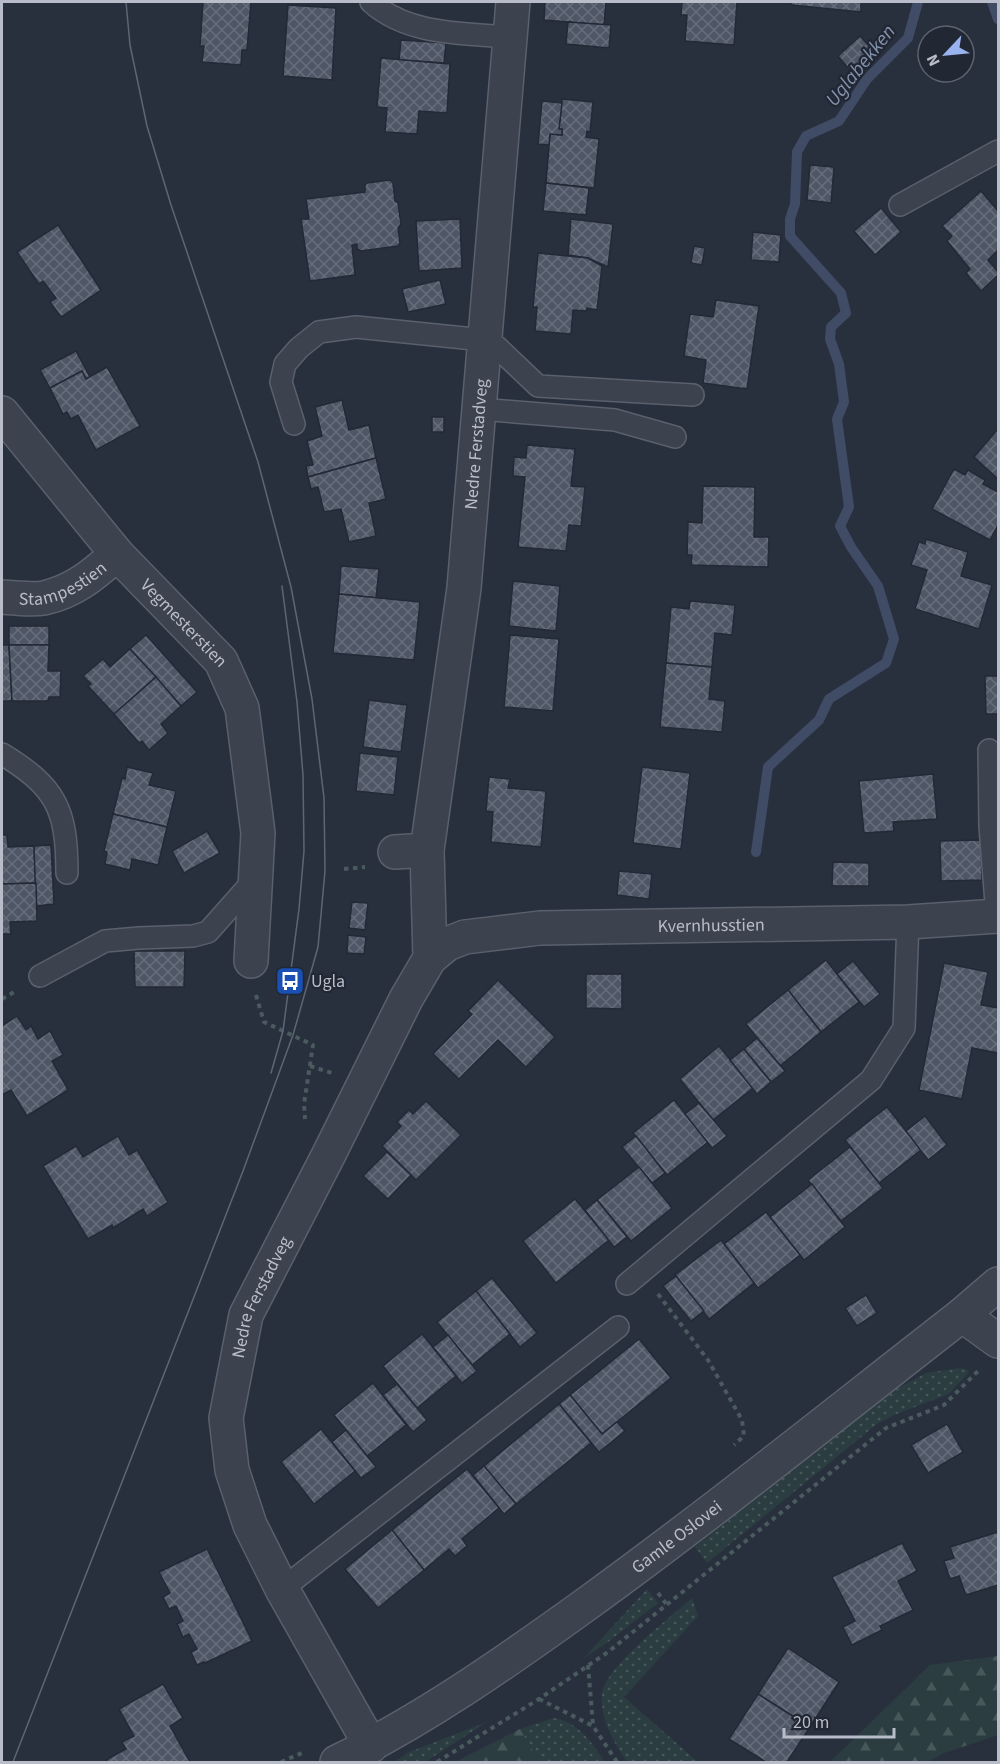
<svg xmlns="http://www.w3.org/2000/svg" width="1000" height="1764" font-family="'Source Sans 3',sans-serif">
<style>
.grass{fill:url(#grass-dots)}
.forest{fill:url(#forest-firs)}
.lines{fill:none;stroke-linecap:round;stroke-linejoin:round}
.stream{stroke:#404c65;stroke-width:10}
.building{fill:url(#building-cross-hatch);stroke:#232935;stroke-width:1.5}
.service-casing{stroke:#5a606c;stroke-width:24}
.minor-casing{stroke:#5a606c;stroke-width:36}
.tertiary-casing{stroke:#5a606c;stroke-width:36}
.path{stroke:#4a5a5e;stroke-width:4;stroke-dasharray:4.5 4.5;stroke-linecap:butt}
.service{stroke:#3c424e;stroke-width:21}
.minor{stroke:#3c424e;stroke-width:33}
.tertiary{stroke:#3c424e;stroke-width:33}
.tram{stroke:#5e6675;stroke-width:1.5}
.labels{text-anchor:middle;stroke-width:4.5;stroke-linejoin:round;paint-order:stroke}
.street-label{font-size:18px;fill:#b8bdc9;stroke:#212733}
.poi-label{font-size:18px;fill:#b8bdc9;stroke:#212733;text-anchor:start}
.water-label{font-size:20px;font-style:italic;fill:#8392ad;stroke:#212733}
</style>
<defs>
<pattern id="grass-dots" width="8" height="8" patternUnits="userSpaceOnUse" patternTransform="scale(1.5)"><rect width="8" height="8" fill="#2b3d40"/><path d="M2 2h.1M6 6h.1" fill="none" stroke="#48575a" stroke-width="1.8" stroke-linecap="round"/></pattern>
<pattern id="forest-firs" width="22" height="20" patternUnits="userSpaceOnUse" patternTransform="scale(1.5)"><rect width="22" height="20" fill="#2b3d40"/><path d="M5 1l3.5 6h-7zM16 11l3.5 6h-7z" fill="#48575a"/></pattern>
<pattern id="building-cross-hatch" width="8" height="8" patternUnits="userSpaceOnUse" patternTransform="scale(1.5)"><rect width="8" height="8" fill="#4f5766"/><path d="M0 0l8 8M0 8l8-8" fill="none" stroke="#666d7b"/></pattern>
</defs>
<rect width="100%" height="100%" fill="#28303e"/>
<g class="grass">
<path d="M960,1368L966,1369L969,1372L949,1394L894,1415L877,1424L707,1563L695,1547L896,1389L926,1373Z"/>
<path d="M647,1589L658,1603L608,1642L584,1658Z"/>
<path d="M692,1598L698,1616L624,1697L698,1762H627C614,1743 600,1719 602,1694C604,1668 672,1616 692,1598Z"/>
<path d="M554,1718C579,1722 592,1743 605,1762H539L520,1729Z"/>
<path d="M487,1722L425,1762H394L409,1752Z"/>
</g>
<g class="forest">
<path d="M998,1656V1735L944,1753L927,1762H830L930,1665Z"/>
<path d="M520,1729L539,1762H455Z"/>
</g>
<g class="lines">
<g class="stream">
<path d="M992,2L998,19"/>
<path d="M756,852L768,767L819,720L829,699L886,663L894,639L878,586L851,547L840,526L849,507L837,419L844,402L839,364L830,339L831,327L846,313L841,293L790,236V219L795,204L797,152L806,136L839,121L867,79L908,38L918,2"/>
</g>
</g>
<g class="building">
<path d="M203,2H251L247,50H242L241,65L202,62L204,46H200Z"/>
<path d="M545,2H606L604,25L544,20Z"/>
<path d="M682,2H737L734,45L685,41L687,15H681Z"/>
<path d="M789,2H861V12L792,5Z"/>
<path d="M288,5L336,8L332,80L283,76Z"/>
<path d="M568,22L611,25L609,48L566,44Z"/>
<path d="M860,36L876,54L853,74L838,56Z"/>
<path d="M401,40L446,43L444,63L399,60Z"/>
<path d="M381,58L450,64L447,113L419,111L417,134L385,132L387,108L377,107Z"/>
<path d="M562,99L593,102L590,132L587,131L586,137L599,139L594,188L546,183L550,134L562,135V129H559Z"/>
<path d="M542,101L562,103L559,129H562V135L550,134L549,145L538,144Z"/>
<path d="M810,165L834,167L831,203L807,200Z"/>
<path d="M390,180L393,183L395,201L398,203L401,224L398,228L400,243L398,246L361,251L357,249V244L352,245L355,275L310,281L301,219H309L306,199L365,192V185L367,183Z"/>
<path d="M546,183L589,188L586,215L543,211Z"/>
<path d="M981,191L998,211V250L988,260L998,272V275L981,291L966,273L970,269L947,241L952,236L942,226Z"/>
<path d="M881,208L901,232L875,255L854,231Z"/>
<path d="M460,219L462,268L419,271L416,221Z"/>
<path d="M571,219L613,224L608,267L588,258L568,255Z"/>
<path d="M58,225L101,290L61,317L50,302L56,298L43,281L39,284L17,252Z"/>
<path d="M753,232L781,235L779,262L751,260Z"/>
<path d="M694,246L705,248L702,265L691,263Z"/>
<path d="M538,253L588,258L602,266L597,310L587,308L586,311L573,310L571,334L535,331L537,307H533Z"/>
<path d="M440,280L446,304L408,312L402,289Z"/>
<path d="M716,300L759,306L747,389L703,383L706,360L684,356L690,314L713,317Z"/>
<path d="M76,351L90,377L86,379L82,371L50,388L40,370Z"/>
<path d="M107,367L140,426L96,450L78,415L71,419L67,412L63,414L50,388L82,371L86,379Z"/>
<path d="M342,400L349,430L369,425L376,458L308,477L306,466L313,465L307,441L322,436L315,407Z"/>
<rect x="432" y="417" width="12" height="15"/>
<path d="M998,429V479L974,457Z"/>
<path d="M527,445L575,449L571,486L585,487L581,526L569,525L566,551L518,547L525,477L513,476L514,457L526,458Z"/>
<path d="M376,458L386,499L369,503L376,536L349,542L341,509L324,512L318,487L311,489L308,477Z"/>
<path d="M954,469L965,475L968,470L985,480L983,484L998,492V525L990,540L932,509Z"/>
<path d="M703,486L755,487L754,537H769L768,567L691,565L692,555H687L688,522L702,523Z"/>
<path d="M926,539L968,552L961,576L992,585L979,629L915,609L927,570L911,565L919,542L925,544Z"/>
<path d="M341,566L379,569L376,598L339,594Z"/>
<path d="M513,581L560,586L556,631L509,626Z"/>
<path d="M339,594L420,602L414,660L333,653Z"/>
<path d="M690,601L735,605L732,635L715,633L712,667L666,663L671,607L689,609Z"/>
<rect x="9" y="626" width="40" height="19"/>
<path d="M146,635L197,692L181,706L130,649Z"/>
<path d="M510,635L559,639L553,711L504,707Z"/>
<path d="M2,645H9L12,701H2Z"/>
<path d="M9,645H49L48,671H61L60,697H49L48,701H12Z"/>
<path d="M130,649L156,677L114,714L88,686L91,684L83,676L103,659L110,667Z"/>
<path d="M666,663L712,667L709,699L725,701L722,732L660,727Z"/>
<path d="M985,676H998V714H986Z"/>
<path d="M156,677L181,706L161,724L168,733L149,750L142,741L139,743L114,714Z"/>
<path d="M369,700L407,705L401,752L363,747Z"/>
<path d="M360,753L398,757L394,795L356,791Z"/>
<path d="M127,767L153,773L149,785L176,791L167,827L113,814L122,778L125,779Z"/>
<path d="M642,767L690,773L681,849L633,843Z"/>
<path d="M933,774L937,819L893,822L894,831L864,833L859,781Z"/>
<path d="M489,777L510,779L508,788L546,791L541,847L491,842L493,812L486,811Z"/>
<path d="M113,814L167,827L158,865L132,859L130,870L105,864L107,852L104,851Z"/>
<path d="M207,831L220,853L184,873L172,851Z"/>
<path d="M2,835H7L8,847L34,846L36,883L2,884Z"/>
<path d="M981,840L982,880L941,881L940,841Z"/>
<path d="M51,845L54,904L36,906L34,846Z"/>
<path d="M833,862L869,863V886H832Z"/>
<path d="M619,871L652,874L649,899L617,895Z"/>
<path d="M36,883L37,921L10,922L11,934H2V884Z"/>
<path d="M352,902L368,903L365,930L349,928Z"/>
<path d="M348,935L366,937L364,954L347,953Z"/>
<path d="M134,951H185L184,987H135Z"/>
<path d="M826,960L859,1002L821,1032L788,990Z"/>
<path d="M853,961L880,994L864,1007L837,974Z"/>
<path d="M944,963L988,972L981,1005L998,1008V1053L972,1048L962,1099L919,1090Z"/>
<path d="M586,974H622V1009L586,1008Z"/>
<path d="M498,980L555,1037L526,1067L498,1040L459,1079L433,1054L472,1014L468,1011Z"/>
<path d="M788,990L821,1032L780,1066L746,1024Z"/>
<path d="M17,1016L26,1030L31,1026L38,1039L50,1031L63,1055L52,1061L68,1090L27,1116L11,1090L2,1095V1026Z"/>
<path d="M757,1038L785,1071L771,1082L744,1049Z"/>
<path d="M719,1046L753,1088L713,1120L680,1079Z"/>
<path d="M744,1049L771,1082L757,1094L730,1060Z"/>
<path d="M674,1100L708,1142L667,1175L633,1133Z"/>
<path d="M426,1101L461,1135L416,1180L382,1146L401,1126L397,1122L409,1110L413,1114Z"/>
<path d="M699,1103L727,1136L712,1148L685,1114Z"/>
<path d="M887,1107L921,1150L879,1183L845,1140Z"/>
<path d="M925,1116L947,1145L928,1160L906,1131Z"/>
<path d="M118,1136L129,1155L137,1150L168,1202L147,1216L143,1209L113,1228L112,1225L88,1239L43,1166L76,1146L83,1157Z"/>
<path d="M636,1136L665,1173L652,1183L622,1147Z"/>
<path d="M850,1147L883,1188L841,1221L808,1180Z"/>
<path d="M387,1152L411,1175L388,1199L363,1176Z"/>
<path d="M639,1167L672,1208L631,1241L597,1200Z"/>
<path d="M812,1184L845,1227L804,1260L770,1217Z"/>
<path d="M575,1199L609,1240L556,1283L523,1241Z"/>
<path d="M597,1200L627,1237L614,1247L585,1210Z"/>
<path d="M766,1212L800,1255L758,1288L724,1244Z"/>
<path d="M721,1240L754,1283L709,1319L675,1275Z"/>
<path d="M676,1276L704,1311L691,1321L663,1286Z"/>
<path d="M492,1278L537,1333L520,1347L476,1291Z"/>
<path d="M476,1291L510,1334L472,1365L437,1322Z"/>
<path d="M866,1295L877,1313L857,1326L845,1308Z"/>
<path d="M422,1334L456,1376L417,1408L383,1366Z"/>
<path d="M448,1335L477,1371L462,1383L433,1347Z"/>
<path d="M639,1339L671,1378L602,1434L570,1395Z"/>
<path d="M373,1383L406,1425L367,1456L334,1415Z"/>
<path d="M397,1384L427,1420L413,1432L383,1395Z"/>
<path d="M570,1395L602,1434L617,1422L625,1431L599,1452L559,1404Z"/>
<path d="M559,1404L591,1443L516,1504L484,1466Z"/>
<path d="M947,1424L963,1452L928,1473L911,1445Z"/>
<path d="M321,1429L355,1471L314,1504L281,1462Z"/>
<path d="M346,1430L376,1467L361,1478L332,1442Z"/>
<path d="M484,1466L516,1504L504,1514L473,1475Z"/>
<path d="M467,1469L499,1508L462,1539L467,1546L455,1556L449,1549L424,1570L392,1530Z"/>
<path d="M392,1530L424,1570L378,1608L345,1569Z"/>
<path d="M998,1532V1585L966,1595L959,1576L950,1579L944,1561L954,1558L950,1547Z"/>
<path d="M902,1543L917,1571L898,1581L913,1610L880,1626L882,1630L852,1645L843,1627L855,1621L832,1577Z"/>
<path d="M207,1549L252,1641L205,1663L204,1662L197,1665L191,1652L197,1649L189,1634L183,1637L177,1624L183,1621L176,1606L169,1609L163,1597L170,1593L159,1572Z"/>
<path d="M788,1648L839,1682L810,1727L758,1694Z"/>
<path d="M163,1684L183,1718L170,1726L190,1762H108L106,1760L126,1749L122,1742L134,1736L119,1709Z"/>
<path d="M758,1694L810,1727L787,1762H766L729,1739Z"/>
</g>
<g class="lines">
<g class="service-casing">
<g id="service">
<path d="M371,2C407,35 463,33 509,37"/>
<path d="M900,205L998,151"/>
<path d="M479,409L615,420L675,437"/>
<path d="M294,424L281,382L285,364L299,348L319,332L356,327L484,340L497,347L538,386L693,395"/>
<path d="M989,750L990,826L997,916"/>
<path d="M2,754C56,787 67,809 67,873"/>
<path d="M40,976L105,941L139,938L193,936L208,932L255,879"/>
<path d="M627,1284L871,1080L904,1028L908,922"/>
<path d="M282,1589L618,1327"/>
</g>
</g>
<g class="minor-casing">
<g id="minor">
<path id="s1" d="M2,413L117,554L221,661L242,708L258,833L251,961"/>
<path id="s2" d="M2,597C15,598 31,600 44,598C75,591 94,574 117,554"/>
<path id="s3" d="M395,852L427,850L464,588L513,2"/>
<path id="s4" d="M430,958L447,944L465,937L540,928L908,922L998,916"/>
<path d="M962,1315L998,1341"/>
<path id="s5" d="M371,1746L282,1589L250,1525L232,1470L226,1418L246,1315L329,1154L406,999L430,958L427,850"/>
</g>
</g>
<g class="tertiary-casing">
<g id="tertiary">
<path id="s6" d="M337,1762C423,1720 503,1664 581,1608C711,1514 836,1413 962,1315L998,1284"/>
</g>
</g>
<g class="path">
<path d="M344,869L365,867"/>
<path d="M256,995L264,1022L313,1045L304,1104L305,1119"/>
<path d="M2,999L16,991"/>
<path d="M310,1066L332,1073"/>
<path d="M658,1294L708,1360L742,1420L744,1436L734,1445"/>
<path d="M658,1593L667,1605"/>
<path d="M588,1665L593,1725"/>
<path d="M539,1699L593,1726L617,1762"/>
<path d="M281,1762L302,1753"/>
<path d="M437,1762L539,1699L608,1652L886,1428L944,1405L978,1371"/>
</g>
<use href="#service" class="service"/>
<use href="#minor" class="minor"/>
<use href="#tertiary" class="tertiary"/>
<g class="tram">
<path d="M271,1073L283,1031L299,909L304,851L303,775L297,702L282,586"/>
<path d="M13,1762L243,1171L293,1035L318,947L325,871L324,798L312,699L291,587L258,462L171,205L147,126L130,45L126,2"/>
</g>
</g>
<defs>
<g id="bus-square" transform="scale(1.5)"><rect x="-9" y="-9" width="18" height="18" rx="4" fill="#1a4fb4" stroke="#212733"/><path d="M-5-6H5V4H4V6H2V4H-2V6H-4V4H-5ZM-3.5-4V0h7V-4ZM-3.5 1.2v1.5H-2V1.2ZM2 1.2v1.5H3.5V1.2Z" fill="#fff"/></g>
</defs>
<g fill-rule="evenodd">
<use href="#bus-square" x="290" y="981"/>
</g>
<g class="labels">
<g class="street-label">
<text dy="6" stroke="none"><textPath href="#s3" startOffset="441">Nedre Ferstadveg</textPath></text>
<text dy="6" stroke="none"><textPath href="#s2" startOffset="64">Stampestien</textPath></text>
<text dy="6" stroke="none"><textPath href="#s1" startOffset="278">Vegmesterstien</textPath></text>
<text dy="6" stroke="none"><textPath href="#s4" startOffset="288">Kvernhusstien</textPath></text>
<text dy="6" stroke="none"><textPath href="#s5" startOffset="489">Nedre Ferstadveg</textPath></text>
<text dy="6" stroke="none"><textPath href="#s6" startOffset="408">Gamle Oslovei</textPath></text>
</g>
<g class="poi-label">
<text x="311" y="987">Ugla</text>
</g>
<g class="water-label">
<text transform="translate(860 65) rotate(-51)" y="7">Uglabekken</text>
</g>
</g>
<rect width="1000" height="1764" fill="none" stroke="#b8bdc9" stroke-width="6"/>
<g transform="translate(946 54) rotate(244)"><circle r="28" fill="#212733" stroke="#5d636f" stroke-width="1.5"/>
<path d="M0-4.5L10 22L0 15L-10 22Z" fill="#98b3ee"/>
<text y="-9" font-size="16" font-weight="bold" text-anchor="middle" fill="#b8bdc9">N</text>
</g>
<path d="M784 1728v9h110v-9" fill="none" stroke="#b8bdc9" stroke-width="3"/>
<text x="793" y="1728" font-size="18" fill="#b8bdc9" stroke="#212733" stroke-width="4.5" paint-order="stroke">20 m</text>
</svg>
